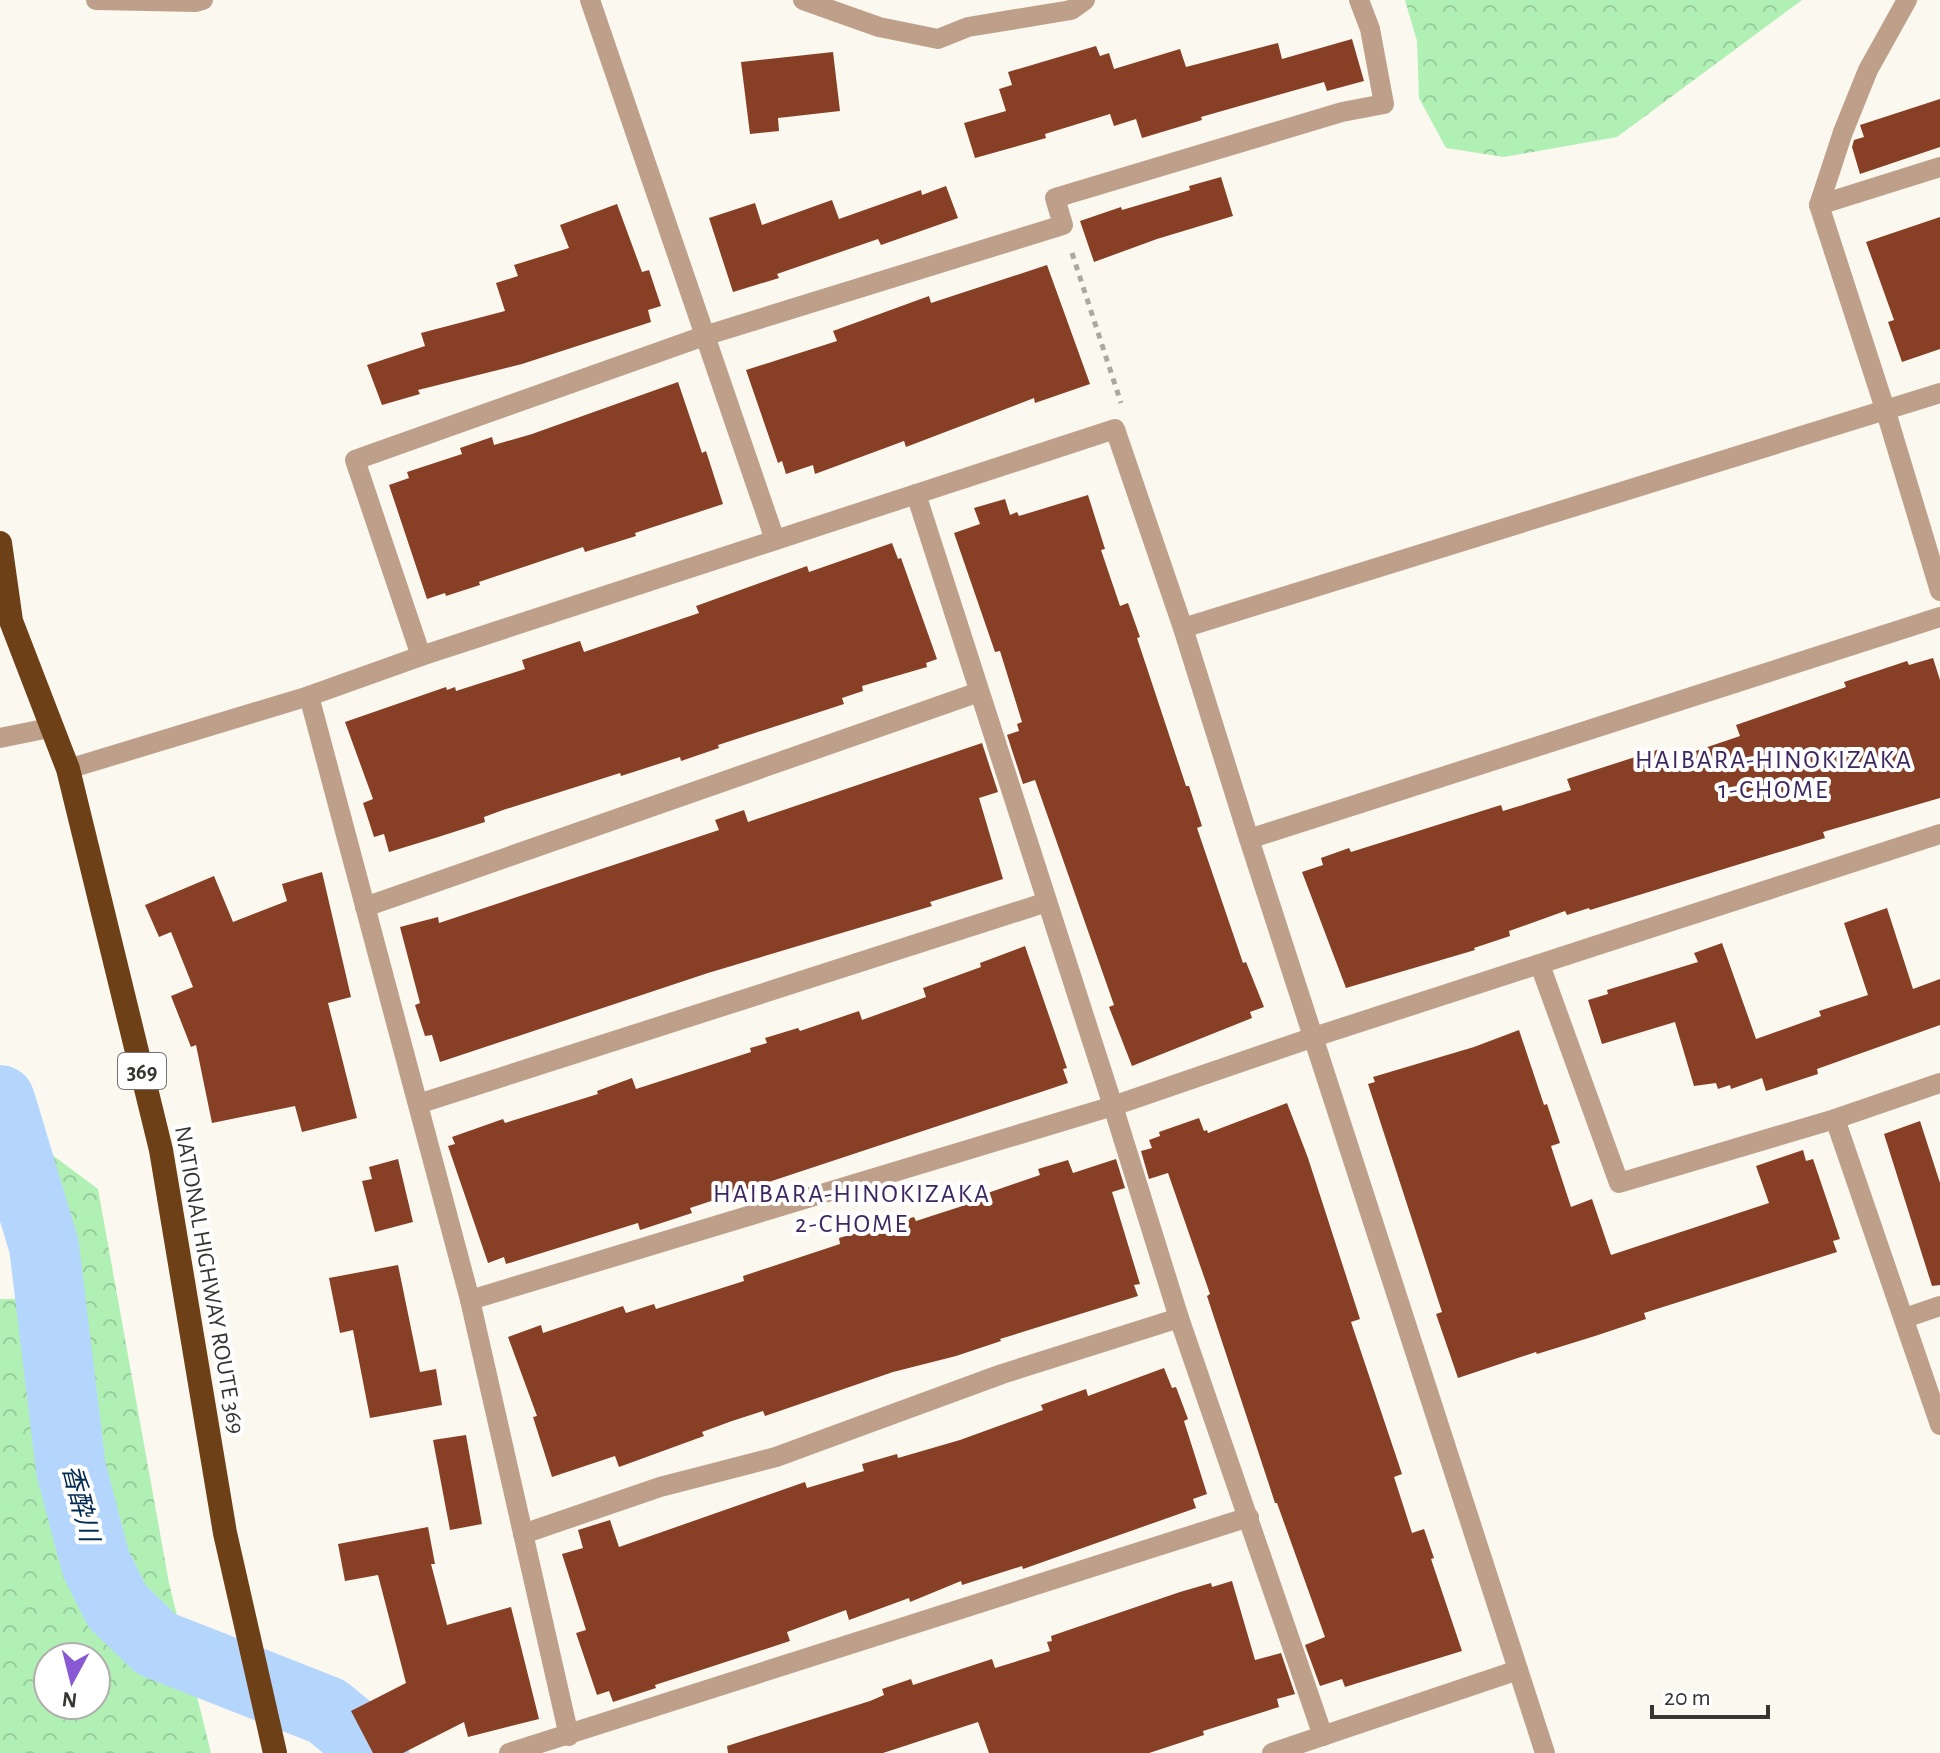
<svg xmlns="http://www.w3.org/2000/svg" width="1940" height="1753" font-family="'Alegreya Sans','Noto Sans JP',sans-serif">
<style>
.forest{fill:url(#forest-crowns);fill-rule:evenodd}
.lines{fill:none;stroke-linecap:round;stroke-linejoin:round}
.river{stroke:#b5d6fc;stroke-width:70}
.building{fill:#873f25}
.path{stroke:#aaa8a1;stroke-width:5;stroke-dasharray:6 6;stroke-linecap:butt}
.minor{stroke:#bea08a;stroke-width:20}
.highway{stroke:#6e4017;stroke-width:24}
.labels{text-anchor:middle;stroke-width:8;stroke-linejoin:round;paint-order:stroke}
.shield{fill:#fff;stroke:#737270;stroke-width:2}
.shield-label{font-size:22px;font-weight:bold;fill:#373532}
.street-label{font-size:24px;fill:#373532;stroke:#fff}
.neighbourhood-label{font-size:26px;letter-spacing:2px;fill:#3d2762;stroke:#fff}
.water-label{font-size:26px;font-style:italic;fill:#022a50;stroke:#fff}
</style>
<defs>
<pattern id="forest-crowns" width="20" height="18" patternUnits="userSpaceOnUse" patternTransform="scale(2)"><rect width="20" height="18" fill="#b0f0b5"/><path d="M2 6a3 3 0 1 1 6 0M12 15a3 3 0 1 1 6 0" fill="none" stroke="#98ce9c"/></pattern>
</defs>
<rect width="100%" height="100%" fill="#fbf8ef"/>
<g class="forest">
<path d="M1405,0H1802L1617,137L1504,157L1446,148L1419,98L1417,41Z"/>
<path d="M0,1116L98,1189L169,1583L211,1753H0V1299H57L62,1222L0,1192ZM96,1657V1705H48V1657Z"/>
</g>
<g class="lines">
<path class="river" d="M0,1100L44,1246L71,1469L96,1564L117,1606L156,1644L327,1711L371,1747L374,1753"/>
</g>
<g class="building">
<path d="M1352,39L1364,81L1327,91L1324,82L1201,117L1202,120L1142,138L1136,119L1114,126L1110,114L1045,134L1046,138L975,158L964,123L1006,111L999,89L1012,85L1008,72L1096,46L1100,56L1109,53L1114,69L1180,49L1186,67L1278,43L1282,59Z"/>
<path d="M833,52L840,111L778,118L779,131L750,134L741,62Z"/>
<path d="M1940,99V147L1860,174L1852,147L1854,140L1864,137L1860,125Z"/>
<path d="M1221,177L1233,216L1157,239L1094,262L1080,221L1121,207L1122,210L1190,190L1189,186Z"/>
<path d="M946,186L958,218L881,245L878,239L777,274L779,278L733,292L709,218L755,203L762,225L832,200L839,219L921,190L922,195Z"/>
<path d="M617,204L642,272L649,270L661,306L648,310L651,322L522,364L418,390L420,394L382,405L367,365L425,346L421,333L505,311L496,283L518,276L514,265L569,248L560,225Z"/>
<path d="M1940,217V349L1902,362L1888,322L1894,320L1866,242Z"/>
<path d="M1047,265L1090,384L1035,403L1034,398L906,447L904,441L815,474L813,465L786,474L782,461L778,463L746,370L837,341L833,331L929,296L931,303Z"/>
<path d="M678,382L702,453L706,451L723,504L635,533L636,536L585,552L583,547L479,582L480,585L446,596L445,593L427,599L389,485L409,478L407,472L462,454L460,448L492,437L494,445L532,434Z"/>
<path d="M1088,495L1105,549L1101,550L1120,606L1128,603L1140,637L1137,638L1186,786H1189L1202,826L1197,828L1243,963L1246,962L1264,1007L1250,1012L1252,1018L1132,1066L1109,1007L1114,1005L1035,780L1023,784L1007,735L1019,731L1017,724L1022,722L1000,651L995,652L954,533L980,524L974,508L1005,499L1010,515L1017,512L1019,516Z"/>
<path d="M892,543L898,559L901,558L937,659L926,663L927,667L862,686L863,691L842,698L844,704L718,745L719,748L681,761L680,757L621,776L620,773L503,810L484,817L485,822L435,838L389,852L384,834L374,837L363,803L373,799L345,722L446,687L447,690L455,687L456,691L525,669L522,660L580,641L584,652L699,613L696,606L807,566L809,572Z"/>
<path d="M1933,658L1940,680V798L1823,832L1825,838L1590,910L1589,908L1567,915L1565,911L1509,931L1510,936L1474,948L1475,950L1346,988L1302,872L1323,865L1321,858L1349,848L1351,852L1501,805L1503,811L1571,790L1567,779L1660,749L1663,759L1684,755L1740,736L1736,725L1846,687L1844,682L1907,661L1909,665Z"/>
<path d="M982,743L998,792L979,798L1003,879L930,902L932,906L708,973L440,1062L432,1035L425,1036L415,1005L420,1003L400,927L438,917L439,923L719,830L715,820L744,810L748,822Z"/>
<path d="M322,872L351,997L328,1003L357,1118L302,1132L295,1106L212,1123L196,1045L191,1047L171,996L193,987L171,932L159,937L145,905L214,876L233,922L287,901L282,884Z"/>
<path d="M1887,908L1913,989L1940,979V1025L1817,1069L1818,1074L1766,1091L1762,1078L1731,1089L1730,1085L1718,1089L1716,1083L1694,1086L1675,1022L1602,1044L1588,1000L1608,994L1607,990L1698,962L1694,953L1722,943L1756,1039L1821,1016L1819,1011L1868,995L1844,923Z"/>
<path d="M1025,946L1067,1068L1063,1069L1068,1083L690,1208L692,1213L640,1230L638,1223L506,1264L504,1257L488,1263L448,1146L455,1144L452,1137L503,1119L505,1123L598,1094L597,1091L632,1078L636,1089L751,1052L750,1048L767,1043L765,1038L798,1028L800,1031L859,1011L862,1020L926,997L923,988L981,967L980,963Z"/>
<path d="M1519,1030L1544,1105L1547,1104L1560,1143L1551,1146L1571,1207L1592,1199L1611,1255L1769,1203L1756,1166L1803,1150L1806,1161L1813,1159L1840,1239L1833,1241L1837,1252L1644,1313L1646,1319L1595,1336L1537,1354L1536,1352L1458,1378L1436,1314L1442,1312L1368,1084L1375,1082L1373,1077L1474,1047Z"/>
<path d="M1287,1103L1308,1158L1360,1319L1351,1322L1402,1474L1394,1477L1412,1533L1424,1529L1434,1558L1431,1559L1462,1651L1345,1687L1342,1679L1320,1686L1305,1645L1325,1637L1277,1503H1275L1207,1296L1210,1294L1168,1173L1149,1179L1141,1151L1152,1148L1149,1140L1160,1136L1159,1132L1199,1118L1204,1131L1207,1130L1208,1133Z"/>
<path d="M1920,1121L1940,1183V1285L1932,1286L1884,1134Z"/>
<path d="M398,1159L413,1222L375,1232L362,1181L372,1179L369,1167Z"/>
<path d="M1116,1159L1125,1188L1112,1192L1140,1284L1134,1285L1138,1296L1000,1339L1001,1341L956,1356L893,1372L765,1416L763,1411L732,1421L702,1432L704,1436L619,1467L615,1456L552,1477L533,1417L537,1416L508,1337L541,1325L543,1333L623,1306L626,1313L654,1304L656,1309L744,1281L743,1276L840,1244L839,1238L914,1217L916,1221L981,1200L979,1196L1040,1175L1038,1169L1068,1160L1073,1173Z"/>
<path d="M398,1265L420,1372L436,1369L442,1405L370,1418L353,1330L340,1333L329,1278Z"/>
<path d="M1164,1368L1172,1388L1176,1387L1188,1419L1184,1421L1207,1494L1193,1499L1196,1508L1023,1569L1022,1566L962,1585L961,1581L910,1602L909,1598L849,1620L846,1610L787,1632L790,1641L655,1685L656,1688L613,1702L609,1691L597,1695L576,1633L586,1630L562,1554L583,1548L578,1530L610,1520L619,1547L805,1482L807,1488L864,1471L862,1464L897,1454L898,1458L960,1440L1043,1410L1041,1405L1086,1389L1088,1396Z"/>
<path d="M466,1435L482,1524L450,1530L433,1440Z"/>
<path d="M428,1527L435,1564H431L447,1625L511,1607L539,1719L468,1737L464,1722L403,1753H373L351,1711L406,1683L378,1575L345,1581L338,1544Z"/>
<path d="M1232,1581L1255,1660L1281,1653L1295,1694L1277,1699L1279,1707L1203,1731L1204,1735L1149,1753H989L978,1722L883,1753H728L727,1746L870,1701L884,1695L882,1689L911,1679L913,1685L992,1659L995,1668L1050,1651L1047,1642L1052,1641L1051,1636L1180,1592L1211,1583L1212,1587Z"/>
</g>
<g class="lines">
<path class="path" d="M1072,253L1121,403"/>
<g class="minor">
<path d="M96,0L196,2L203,0"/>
<path d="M590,0L775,540"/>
<path d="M803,0L879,27L938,39L968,27L1071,10L1085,0"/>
<path d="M1907,0L1868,70L1843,132L1819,205L1886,412L1940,591"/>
<path d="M1819,205L1940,167"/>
<path d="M916,494L1113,1106L1179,1318L1323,1736"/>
<path d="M1183,628L1940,393"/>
<path d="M421,656L355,460L704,336L1063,225L1055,198L1342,112L1384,104L1370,29L1359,0"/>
<path d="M309,696L470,1300L569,1736"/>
<path d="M0,738L54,727"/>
<path d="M68,769L309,696L421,656L1115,429L1183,628L1249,839L1545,1753"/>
<path d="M1249,839L1940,617"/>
<path d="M365,907L979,692"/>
<path d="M1540,965L1619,1183L1835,1119L1940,1083"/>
<path d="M418,1104L1047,902"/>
<path d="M1835,1119L1940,1425"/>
<path d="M470,1300L1113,1106L1314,1037L1940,834"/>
<path d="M1905,1318L1940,1306"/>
<path d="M523,1534L660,1487L776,1457L1002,1374L1179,1318"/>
<path d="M509,1753L1249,1517"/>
<path d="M1272,1753L1518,1670"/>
</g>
<path class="highway" d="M0,543L11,621L68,769L161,1150L225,1533L275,1753"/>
</g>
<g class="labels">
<rect class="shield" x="118" y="1053" width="48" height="36" rx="6"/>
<g class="shield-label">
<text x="142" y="1079">369</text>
</g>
<g class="street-label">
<text transform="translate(210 1280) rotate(80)" y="8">NATIONAL HIGHWAY ROUTE 369</text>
</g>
<g class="neighbourhood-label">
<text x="1774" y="768">HAIBARA-HINOKIZAKA<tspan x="1774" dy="30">1-CHOME</tspan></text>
<text x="852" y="1202">HAIBARA-HINOKIZAKA<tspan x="852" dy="30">2-CHOME</tspan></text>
</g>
<g class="water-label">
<text transform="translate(81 1503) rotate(76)" y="9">香酔川</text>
</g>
</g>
<g transform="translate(72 1681) rotate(187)"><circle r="38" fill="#ffffff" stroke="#afaead" stroke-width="2"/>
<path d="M0-6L14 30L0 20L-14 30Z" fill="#8859d3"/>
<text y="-12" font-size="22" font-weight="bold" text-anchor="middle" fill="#373532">N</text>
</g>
<path d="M1652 1705v12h116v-12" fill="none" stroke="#373532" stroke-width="4"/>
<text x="1664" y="1705" font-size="24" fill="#373532" stroke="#ffffff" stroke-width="6" paint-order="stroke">20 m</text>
</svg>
